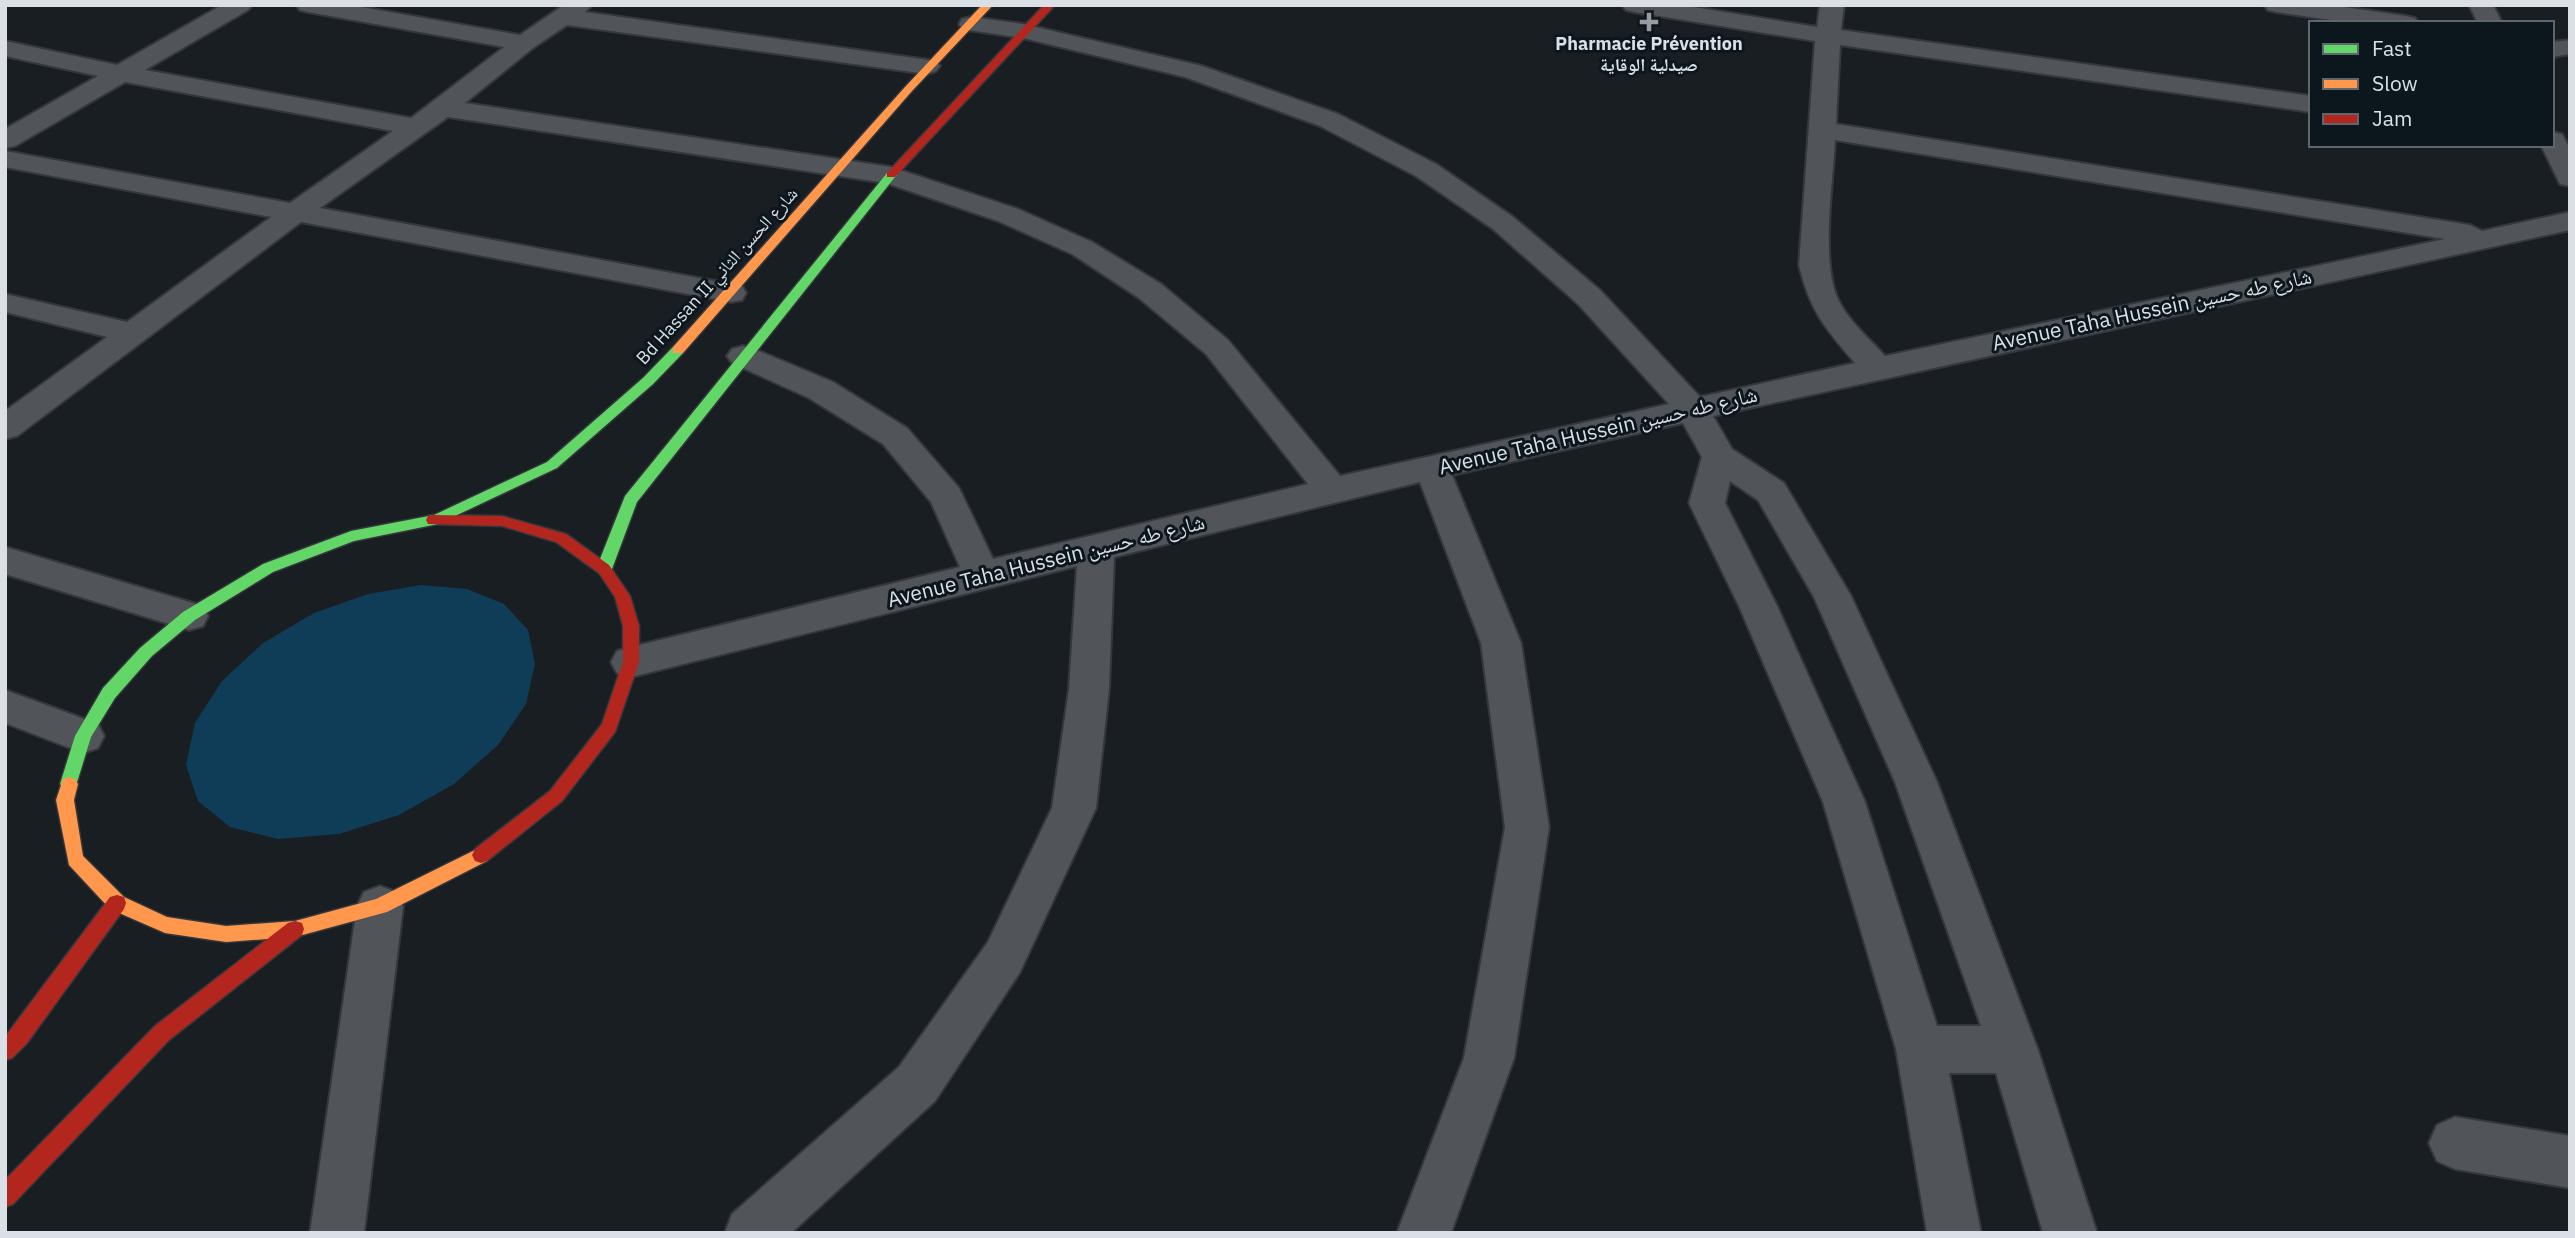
<svg xmlns="http://www.w3.org/2000/svg" width="2575" height="1238" font-family="'IBM Plex Sans','Noto Naskh Arabic',sans-serif">
<style>
.green{fill:#0f3d58}
.lines{fill:none;stroke-linecap:round;stroke-linejoin:round}
.street-casing{stroke:#34373b;stroke-width:4}
.fast-casing{stroke:#34373b;stroke-width:3}
.slow-casing{stroke:#34373b;stroke-width:3}
.jam-casing{stroke:#34373b;stroke-width:3}
.street{fill:#515559;fill-rule:evenodd}
.fast{fill:#63d668;fill-rule:evenodd}
.slow{fill:#ff974d;fill-rule:evenodd}
.jam{fill:#b3261e;fill-rule:evenodd}
.poi-dot{fill:#969ca1;stroke:#0c161d;stroke-width:2.5}
.labels{text-anchor:middle;stroke-width:6;stroke-linejoin:round;paint-order:stroke}
.far-poi-label{font-size:18px;font-weight:bold;fill:#dae0e6;stroke:#0c161d}
.far-street-label{font-size:18px;fill:#dae0e6;stroke:#0c161d}
.street-label{font-size:21px;fill:#dae0e6;stroke:#0c161d}
</style>
<rect width="100%" height="100%" fill="#191e22"/>
<path class="green" d="M421,585L467,589L504,604L528,630L535,664L526,704L498,745L454,784L399,815L339,834L278,839L230,827L198,801L186,765L195,723L222,681L263,643L314,613L368,594Z"/>
<g class="lines">
<g class="street-casing">
<g id="street">
<path d="M222,5H252L248,10L145,70L411,118L504,47L308,12L300,10L296,5H350L520,35L564,5H592L585,12L936,61L940,66L936,71L927,74L567,25L533,48L465,103L891,167L1018,209L1092,242L1161,284L1228,340L1340,476L1669,404L1578,304L1493,229L1416,176L1320,126L1185,77L1023,38L962,29L959,24L962,19L971,17L1023,24L1202,66L1338,114L1436,164L1513,217L1600,290L1700,397L1855,363C1825,328 1810,311 1799,265L1815,41L1634,12L1626,10L1622,5H1681L1817,27L1820,5H1844L1841,30L2311,96V112L1840,45L1836,124L2470,225L2482,231L2570,212V230L1713,416L1732,449L1784,483L1851,596L1937,782L2038,1050L2097,1233H2043L1996,1073H1949L1981,1233H1927L1896,1049L1823,802L1739,606L1689,503L1702,457L1683,423L1452,475L1521,643L1549,827L1514,1058L1451,1233H1397L1464,1058L1505,827L1481,643L1420,482L1114,557L1109,689L1096,808L1020,972L935,1101L791,1233H725L732,1214L899,1067L988,942L1052,808L1069,689L1077,566L631,677L617,673L611,662L617,651L631,647L960,567L931,502L883,444L809,398L732,363L727,356L732,349L743,346L754,349L833,382L907,428L959,488L993,559L1308,484L1206,354L1139,298L1072,254L998,221L886,183L448,117L320,208L731,284L742,286L746,293L742,300L731,302L301,222L17,436L5,439V411L107,337L5,312V294L127,322L271,217L5,167V151L290,203L393,131L125,82L15,146L5,148V129L98,76L5,56V41L117,65ZM1835,140L2445,239L1885,356C1869,338 1847,320 1837,297C1821,258 1833,183 1835,140ZM1730,481L1758,500L1814,597L1895,782L1981,1026H1937L1865,802L1777,606L1725,503Z"/>
<path d="M2264,5H2330L2406,16L2415,18L2418,23H2352L2276,12L2268,10Z"/>
<path d="M2469,5H2493L2502,23H2478Z"/>
<path d="M2570,40V54L2552,57V42Z"/>
<path d="M2552,132L2562,134L2570,149V186L2560,184L2541,145H2552Z"/>
<path d="M5,547L203,606L208,616L203,626L189,630L5,574Z"/>
<path d="M5,690L98,724L104,736L98,748L83,753L5,723Z"/>
<path d="M380,886L396,892L403,906L364,1233H310L357,906L364,892Z"/>
<path d="M2455,1117L2570,1136V1188L2455,1169L2437,1161L2429,1143L2437,1125Z"/>
</g>
</g>
<g class="fast-casing">
<g id="fast">
<path d="M891,172L897,175L895,177L637,502L612,569L604,575L599,573L596,569L625,496L887,173Z"/>
<path d="M678,346L683,347V353L653,384L557,468L438,524L354,541L273,572L195,620L152,656L115,698L91,737L75,789L69,791L63,789L60,784L75,736L103,688L140,648L183,612L263,564L351,531L434,515L547,462L643,378L673,347Z"/>
</g>
</g>
<g class="slow-casing">
<g id="slow">
<path d="M982,5H993L912,91L683,353H673V347L905,87Z"/>
<path d="M69,777L75,779L78,784L74,800L83,856L124,897L167,917L226,926L295,921L376,899L481,847L487,849L490,855L487,861L387,912L295,937L226,942L165,933L110,909L69,865L56,800L63,779Z"/>
</g>
</g>
<g class="jam-casing">
<g id="jam">
<path d="M1044,5H1055L895,177H887V173Z"/>
<path d="M433,515L502,516L566,534L609,565L630,596L639,626V662L615,732L562,801L487,861L481,863L475,861L472,855L475,849L550,791L602,724L623,662V626L615,597L599,573L556,542L502,526L428,524L426,520L428,516Z"/>
<path d="M117,895L124,897L126,903L124,909L27,1043L12,1058L5,1060V1037L110,897Z"/>
<path d="M295,921L302,923L304,929L302,935L169,1040L13,1204L5,1207V1180L155,1026L288,923Z"/>
</g>
</g>
<use href="#street" class="street"/>
<use href="#fast" class="fast"/>
<use href="#slow" class="slow"/>
<use href="#jam" class="jam"/>
</g>
<path class="poi-dot" d="M1645.5 11.5h7v7h7v7h-7v7h-7v-7h-7v-7h7z"/>
<g class="labels">
<g class="far-poi-label">
<text x="1649" y="50">Pharmacie Prévention<tspan x="1649" dy="21">صيدلية الوقاية</tspan></text>
</g>
<g class="far-street-label">
<text transform="translate(717 276) rotate(-48)" y="6">Bd Hassan II شارع الحسن الثاني</text>
</g>
<g class="street-label">
<text transform="translate(2152 310) rotate(-12)" y="7">Avenue Taha Hussein شارع طه حسين</text>
<text transform="translate(1598 431) rotate(-13)" y="7">Avenue Taha Hussein شارع طه حسين</text>
<text transform="translate(1046 561) rotate(-14)" y="7">Avenue Taha Hussein شارع طه حسين</text>
</g>
</g>
<rect width="2575" height="1238" fill="none" stroke="#dae0e6" stroke-width="14"/>
<rect x="2309" y="21" width="245" height="126" fill="#0c161d" stroke="#5e676d" stroke-width="2"/>
<rect x="2323" y="44" width="35" height="10" fill="#63d668" stroke="#5e676d" stroke-width="2"/>
<text x="2372" y="56" font-size="21" fill="#dae0e6">Fast</text>
<rect x="2323" y="79" width="35" height="10" fill="#ff974d" stroke="#5e676d" stroke-width="2"/>
<text x="2372" y="91" font-size="21" fill="#dae0e6">Slow</text>
<rect x="2323" y="114" width="35" height="10" fill="#b3261e" stroke="#5e676d" stroke-width="2"/>
<text x="2372" y="126" font-size="21" fill="#dae0e6">Jam</text>
</svg>
